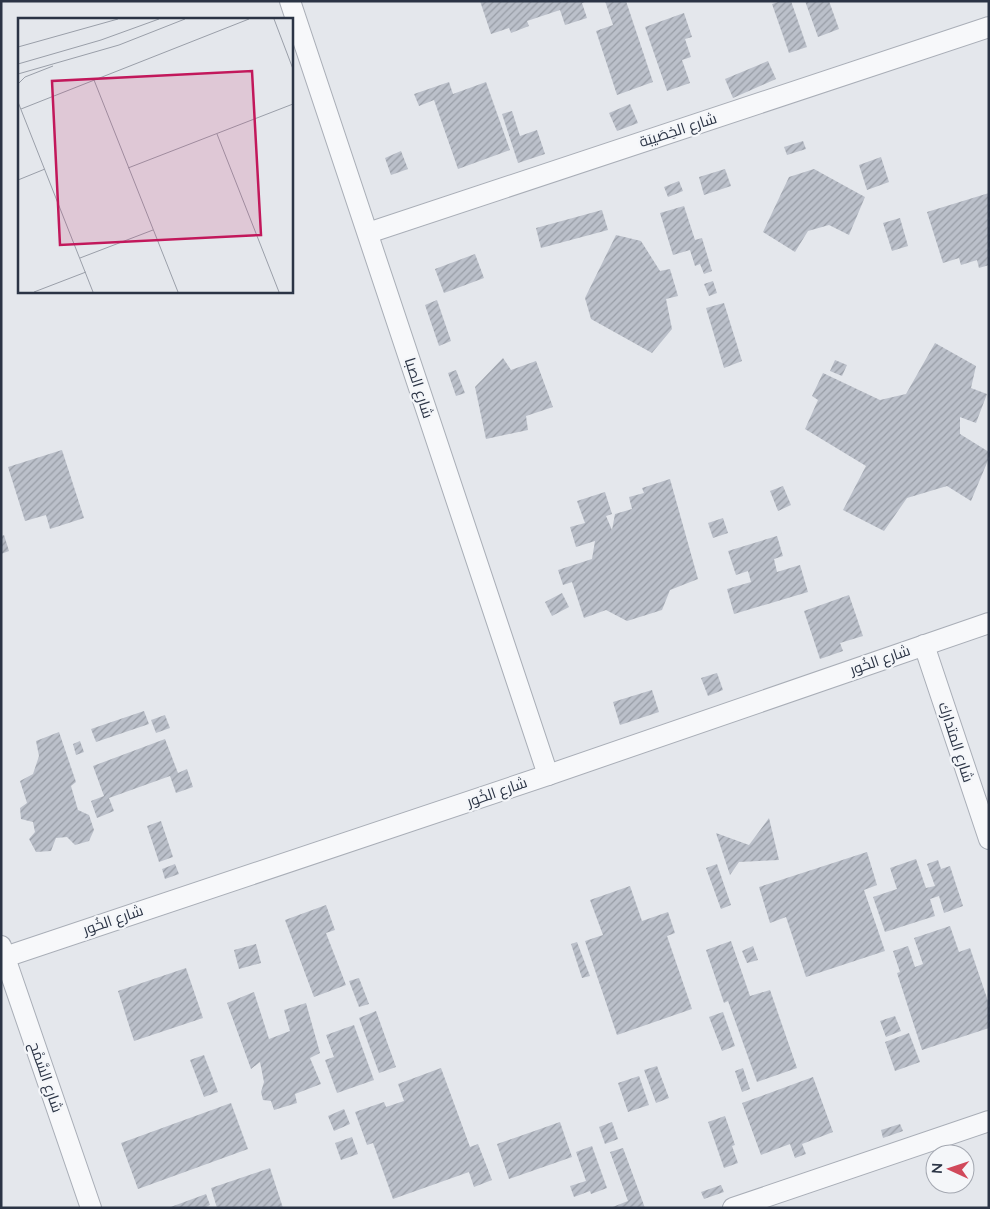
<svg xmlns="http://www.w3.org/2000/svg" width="990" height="1209" font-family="Lato,Cairo,sans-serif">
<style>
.building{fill:url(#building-hatch)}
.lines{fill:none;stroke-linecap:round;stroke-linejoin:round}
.minor-casing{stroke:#a9aeb7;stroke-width:22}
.minor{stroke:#f7f8fa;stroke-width:20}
.labels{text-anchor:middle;stroke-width:4.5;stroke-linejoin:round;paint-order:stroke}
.street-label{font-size:15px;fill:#2b3445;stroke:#f4f6f9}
.inset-road{fill:none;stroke:#9a9fa9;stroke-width:1}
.view{fill:#c2185b;fill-opacity:0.15;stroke:#c2185b;stroke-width:2.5}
.inset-edge{fill:none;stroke:#2b3445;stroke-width:2.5}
</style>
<defs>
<pattern id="building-hatch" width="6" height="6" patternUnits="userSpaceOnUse" patternTransform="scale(1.25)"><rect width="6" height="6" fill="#bbc0ca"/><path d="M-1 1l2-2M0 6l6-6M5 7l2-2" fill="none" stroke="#989da6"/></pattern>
</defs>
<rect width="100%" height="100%" fill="#e4e7ec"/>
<g class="building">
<path d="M480,1H587L582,3L587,18L565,25L560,10L527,21L529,26L511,33L509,28L491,34Z"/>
<path d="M605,1H626L653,82L617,95L596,31L613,25Z"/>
<path d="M781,1H791L807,47L789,53L772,4Z"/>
<path d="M805,1H829L839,29L818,37Z"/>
<path d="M684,13L692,37L685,39L691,57L682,60L690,83L667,91L645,27Z"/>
<path d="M768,61L776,79L733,98L725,79Z"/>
<path d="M449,82L453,94L486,82L510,150L458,169L434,100L419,106L414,94Z"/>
<path d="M630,104L638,123L617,131L609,113Z"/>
<path d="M512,111L520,136L537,130L545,154L518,163L502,114Z"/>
<path d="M803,141L806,149L787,155L784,147Z"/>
<path d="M401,151L408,169L391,175L385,158Z"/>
<path d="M881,157L889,182L867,190L859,165Z"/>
<path d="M725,169L731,186L704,195L699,177Z"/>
<path d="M814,169L865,197L849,235L829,225L808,231L795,252L763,232L789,177Z"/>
<path d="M679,181L683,191L668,197L664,187Z"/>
<path d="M989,193V265L979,268L977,260L961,265L959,258L943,263L927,212Z"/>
<path d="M684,206L695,240L702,238L712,271L704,274L700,264L695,266L690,250L673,255L660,213Z"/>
<path d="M602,210L608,230L541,248L536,228Z"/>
<path d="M900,218L908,246L892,251L883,223Z"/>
<path d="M616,235L641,241L660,271L670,269L678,296L666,299L672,329L652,353L591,319L585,298Z"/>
<path d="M475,254L484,278L444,293L435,269Z"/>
<path d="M713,281L717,293L709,296L704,284Z"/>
<path d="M437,300L451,341L439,346L425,305Z"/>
<path d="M724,303L742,361L724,368L706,308Z"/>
<path d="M935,343L976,366L971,388L987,394L976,423L960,417V434L989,452V458L971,501L947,486L907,498L884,531L843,510L866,466L805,429L818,400L812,396L823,373L880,400L906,394Z"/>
<path d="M503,358L511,370L536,361L553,407L526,416L528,430L486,439L475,387Z"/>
<path d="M835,360L847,365L842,376L830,371Z"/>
<path d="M456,370L465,393L456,396L448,373Z"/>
<path d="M62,450L84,518L50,529L46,515L25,521L8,467Z"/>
<path d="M670,479L698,579L670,590L662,610L627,621L606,610L584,618L572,582L563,585L558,570L592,559L595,541L576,547L570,527L585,523L577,501L605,492L612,514L606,516L612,530L615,514L632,509L629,497L644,493L642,488Z"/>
<path d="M783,486L791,505L778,511L770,491Z"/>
<path d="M723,518L728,533L713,538L708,523Z"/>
<path d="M4,535L9,551L1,554V536Z"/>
<path d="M777,536L783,556L774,559L777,572L800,565L808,592L734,614L727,589L751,582L748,571L736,575L728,551Z"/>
<path d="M562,593L569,607L552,616L545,602Z"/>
<path d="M849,595L863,636L840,643L843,651L820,659L804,611Z"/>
<path d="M717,673L723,690L708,696L701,678Z"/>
<path d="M652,690L659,712L620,725L613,702Z"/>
<path d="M144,711L149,724L96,742L91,729Z"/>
<path d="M165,715L170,728L156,733L151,720Z"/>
<path d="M59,732L76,782L71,786L78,810L89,815L94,830L89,841L75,845L67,837L56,838L51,851L36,852L29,839L35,832L33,822L21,819L20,808L27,803L20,781L33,774L39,756L36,741Z"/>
<path d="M165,739L178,773L187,769L193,787L176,793L170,776L109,798L114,811L97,818L91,801L104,796L93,766Z"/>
<path d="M80,741L84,752L76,755L73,744Z"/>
<path d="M769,818L779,860L739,862L730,875L716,833L749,845Z"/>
<path d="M161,821L173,857L159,862L147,826Z"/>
<path d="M867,852L877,885L864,890L885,951L806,977L786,917L770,923L759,887Z"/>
<path d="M916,859L926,888L935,886L927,864L938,860L941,869L950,866L963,906L944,913L939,896L930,899L935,916L885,932L873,897L897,889L890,868Z"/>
<path d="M175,864L179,874L165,879L162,869Z"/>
<path d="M717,864L731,905L721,909L706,868Z"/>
<path d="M630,886L642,921L668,912L675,933L667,936L692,1009L617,1035L585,941L603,935L590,900Z"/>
<path d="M326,905L335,930L326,933L346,985L314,997L285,920Z"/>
<path d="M950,926L959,952L970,948L989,1004V1028L922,1050L897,973L900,972L893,951L908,946L915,967L923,964L914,938Z"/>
<path d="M731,941L750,996L770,990L797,1068L757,1082L728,1001L724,1003L706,950Z"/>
<path d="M577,942L590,976L582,978L571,944Z"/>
<path d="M256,944L261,963L239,969L234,950Z"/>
<path d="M753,946L758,960L747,963L742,951Z"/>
<path d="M186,968L203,1018L134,1041L118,991Z"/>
<path d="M359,978L369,1004L359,1007L349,981Z"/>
<path d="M254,992L269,1039L290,1031L284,1010L306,1003L320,1053L310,1058L321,1084L295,1094L297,1103L274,1110L271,1101L263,1100L261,1092L264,1082L260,1062L251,1069L227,1003Z"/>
<path d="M376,1011L396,1067L379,1073L359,1018Z"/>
<path d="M723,1012L735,1046L722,1051L709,1017Z"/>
<path d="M895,1016L901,1031L886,1037L880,1021Z"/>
<path d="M354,1025L374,1080L337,1093L325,1060L334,1057L326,1035Z"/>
<path d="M909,1033L920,1062L895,1071L885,1042Z"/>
<path d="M204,1055L218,1092L204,1097L190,1060Z"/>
<path d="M657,1066L669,1098L656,1103L644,1070Z"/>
<path d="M441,1068L470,1147L478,1144L492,1180L474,1187L469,1172L393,1199L373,1143L367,1145L355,1112L384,1102L386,1107L404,1101L398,1084Z"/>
<path d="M743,1068L750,1089L742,1092L735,1071Z"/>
<path d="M639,1076L649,1105L628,1112L618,1083Z"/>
<path d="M813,1077L833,1132L802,1144L806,1154L795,1158L790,1144L761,1155L742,1103Z"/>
<path d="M231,1103L248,1149L138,1189L121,1143Z"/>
<path d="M344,1109L350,1124L334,1131L328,1116Z"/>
<path d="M725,1116L735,1145L732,1146L738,1163L724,1168L708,1122Z"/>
<path d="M560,1122L572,1157L509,1179L497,1144Z"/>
<path d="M612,1122L618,1139L605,1144L599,1127Z"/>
<path d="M900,1124L903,1131L883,1138L881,1130Z"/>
<path d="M352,1137L358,1154L341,1160L335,1143Z"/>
<path d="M592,1146L607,1188L591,1194L590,1191L574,1197L570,1186L586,1181L576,1152Z"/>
<path d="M623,1148L645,1208H610L628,1201L610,1152Z"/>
<path d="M270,1168L283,1208H217L211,1188Z"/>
<path d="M721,1185L724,1192L704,1199L701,1192Z"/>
<path d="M206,1194L210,1205L204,1208H168Z"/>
</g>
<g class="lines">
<g class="minor-casing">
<g id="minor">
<path d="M290,1L548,775"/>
<path d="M368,233L989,27"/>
<path d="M924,645L989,839"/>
<path d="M1,946L91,1208"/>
<path d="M5,957L548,775L989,623"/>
<path d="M733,1208L989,1121"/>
</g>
</g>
<use href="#minor" class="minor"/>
</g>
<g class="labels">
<g class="street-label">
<text transform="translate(678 130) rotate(-18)" y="5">شارع الخِصَيبَة</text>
<text transform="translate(419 388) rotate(72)" y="5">شارع الصبا</text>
<text transform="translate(880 660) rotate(-19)" y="5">شارع الخُور</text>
<text transform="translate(956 742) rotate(72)" y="5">شارع المتدارك</text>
<text transform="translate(497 792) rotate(-19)" y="5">شارع الخُور</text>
<text transform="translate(113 920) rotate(-19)" y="5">شارع الخُور</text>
<text transform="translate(46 1077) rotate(71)" y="5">شارع السَّمْح</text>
</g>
</g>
<g transform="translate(18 18)">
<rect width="275" height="275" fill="#e4e7ec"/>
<path class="inset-road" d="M256,1L275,51M0,29L100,1M0,46L83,22L141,1M0,56L101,27L167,1M76,62L160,274M0,66L7,59L35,48M0,84L75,274M3,91L231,1M199,116L261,274M110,150L275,86M0,162L27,151M62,240L135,212M16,274L68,254"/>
<path class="view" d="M234,53L243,217L42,227L34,63Z"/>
<rect width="275" height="275" class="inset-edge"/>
</g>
<rect width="990" height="1209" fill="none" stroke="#2b3445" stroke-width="5"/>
<g transform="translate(950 1169) rotate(273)"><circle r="24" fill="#f4f6f9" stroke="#a4a8b1"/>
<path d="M0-4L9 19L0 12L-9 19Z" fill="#d1495b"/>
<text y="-8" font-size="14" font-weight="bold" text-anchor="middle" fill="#2b3445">N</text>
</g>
</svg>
